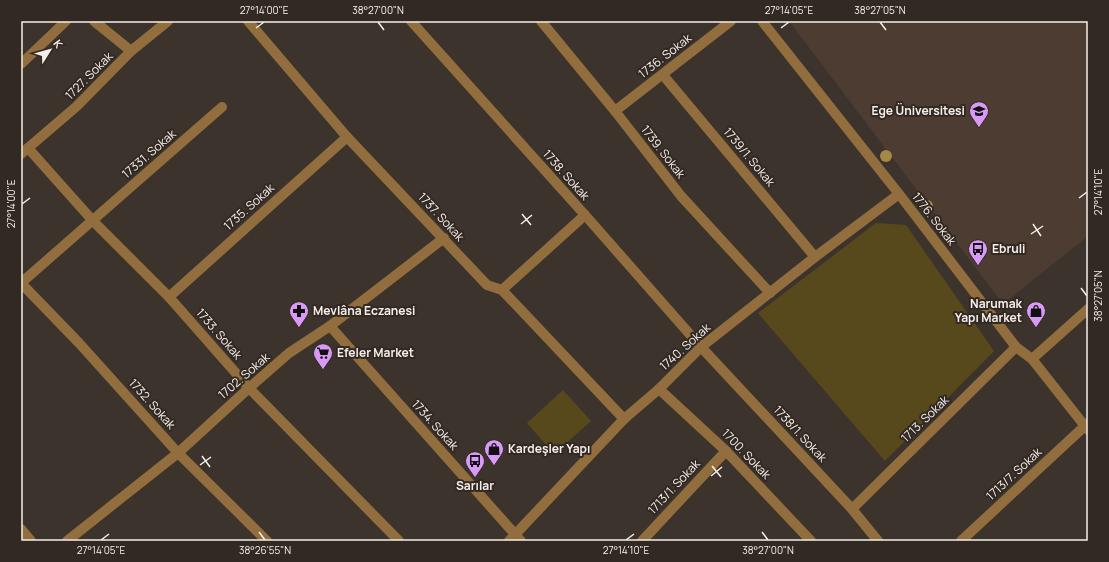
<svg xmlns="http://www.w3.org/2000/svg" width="1109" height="562" font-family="Manrope,sans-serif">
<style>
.built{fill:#4c3c32}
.green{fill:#57491b}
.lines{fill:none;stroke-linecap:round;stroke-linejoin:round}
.minor{stroke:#926e3e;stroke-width:10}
.tertiary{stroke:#926e3e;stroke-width:10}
.tree{fill:#a38a44}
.ticks{fill:none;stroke:#f5eeea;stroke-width:1.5}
.labels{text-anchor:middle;stroke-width:4;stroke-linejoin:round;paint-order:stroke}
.street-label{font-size:12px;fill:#f5eeea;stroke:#332923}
.poi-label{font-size:12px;font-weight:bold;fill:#f5eeea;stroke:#332923;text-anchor:start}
.neatline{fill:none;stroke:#f5eeea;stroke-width:1.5}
.ticks-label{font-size:10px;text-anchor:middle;fill:#f5eeea}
</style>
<rect width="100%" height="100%" fill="#3d332d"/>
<path class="built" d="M789,21H1088V236L1003,304Z"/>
<g class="green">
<path d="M876,223L906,225L994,351L885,461L758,313Z"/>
<path d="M563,390L591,421L554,454L527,423Z"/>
</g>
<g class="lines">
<g class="minor">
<path d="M94,21L131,51"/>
<path d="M248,21L347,137L487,285L502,290L624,419"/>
<path d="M411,21L585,215L701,347L852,509L878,541"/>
<path d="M541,21L615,111L681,196L770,293"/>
<path d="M21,64L66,21"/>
<path d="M663,75L815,257"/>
<path d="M615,111L731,21"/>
<path d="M28,148L77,106L131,51L168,21"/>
<path d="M21,154L28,148L93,221L169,297L249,388L399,541"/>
<path d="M21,283L79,343L178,453L267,541"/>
<path d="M21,283L222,107"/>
<path d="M502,290L585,215"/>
<path d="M169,297L347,137"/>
<path d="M330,326L444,238"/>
<path d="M1032,359L1088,430"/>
<path d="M659,389L726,451L811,541"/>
<path d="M852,509L1016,347"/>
<path d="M509,541L624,419L659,389L701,347L815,257L899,194"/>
<path d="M642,541L726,451"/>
<path d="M961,541L1088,423"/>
</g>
<g class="tertiary">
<path d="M762,21L899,194L1016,347L1032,359L1088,309"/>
<path d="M21,529L31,541"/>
<path d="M67,541L178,453L249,388L289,353L330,326L521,541"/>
</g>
</g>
<g class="tree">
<circle cx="886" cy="156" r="6"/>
<circle cx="927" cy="206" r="6"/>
</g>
<path class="ticks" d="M378,22L384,30M880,22L886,30M256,28L264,22M781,28L789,22M1079,198L1087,192M22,204L30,198M522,214L531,225M521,224L532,215M1033,224L1041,236M1031,234L1043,226M1081,288L1087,296M202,456L210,467M200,465L211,457M712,466L721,477M711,476L722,467M259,532L265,540M762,532L768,540M101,540L109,534M626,540L634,534"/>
<defs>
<g id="university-pin" transform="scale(1)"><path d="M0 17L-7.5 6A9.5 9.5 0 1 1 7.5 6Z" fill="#d99af7" stroke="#332923"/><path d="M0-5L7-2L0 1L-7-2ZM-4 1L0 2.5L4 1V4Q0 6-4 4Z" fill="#111"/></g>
<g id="bus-pin" transform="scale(1)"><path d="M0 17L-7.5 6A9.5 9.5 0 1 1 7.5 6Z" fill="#d99af7" stroke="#332923"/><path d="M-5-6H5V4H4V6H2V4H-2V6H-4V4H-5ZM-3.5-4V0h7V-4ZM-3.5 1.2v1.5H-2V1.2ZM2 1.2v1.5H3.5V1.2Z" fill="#111"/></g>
<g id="pharmacy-pin" transform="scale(1)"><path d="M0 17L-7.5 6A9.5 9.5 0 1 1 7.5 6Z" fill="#d99af7" stroke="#332923"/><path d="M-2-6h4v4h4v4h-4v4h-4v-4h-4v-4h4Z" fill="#111"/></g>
<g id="shop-pin" transform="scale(1)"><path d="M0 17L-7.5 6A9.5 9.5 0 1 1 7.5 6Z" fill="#d99af7" stroke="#332923"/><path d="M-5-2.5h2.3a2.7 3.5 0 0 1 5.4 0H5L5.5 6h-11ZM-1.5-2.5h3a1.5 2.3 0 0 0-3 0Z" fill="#111"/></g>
<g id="supermarket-pin" transform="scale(1)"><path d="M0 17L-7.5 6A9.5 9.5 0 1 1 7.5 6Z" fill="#d99af7" stroke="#332923"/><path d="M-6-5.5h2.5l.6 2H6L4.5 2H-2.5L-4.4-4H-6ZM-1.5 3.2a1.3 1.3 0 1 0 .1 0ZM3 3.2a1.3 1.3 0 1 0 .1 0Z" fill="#111"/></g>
</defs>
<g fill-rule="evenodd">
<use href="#university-pin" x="979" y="111"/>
<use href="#bus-pin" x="978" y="249"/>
<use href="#pharmacy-pin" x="299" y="311"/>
<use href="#shop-pin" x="1036" y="311"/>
<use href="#supermarket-pin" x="323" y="353"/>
<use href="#shop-pin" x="494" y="449"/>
<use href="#bus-pin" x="475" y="461"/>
</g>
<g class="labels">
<g class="street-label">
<text transform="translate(665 56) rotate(-38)" y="4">1736. Sokak</text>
<text transform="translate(89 76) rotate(-45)" y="4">1727. Sokak</text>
<text transform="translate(663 152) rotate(52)" y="4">1739. Sokak</text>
<text transform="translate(149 154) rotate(-41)" y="4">17331. Sokak</text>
<text transform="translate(749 157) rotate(50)" y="4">1739/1. Sokak</text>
<text transform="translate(566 175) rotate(48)" y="4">1738. Sokak</text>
<text transform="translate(249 207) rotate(-42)" y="4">1735. Sokak</text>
<text transform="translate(441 217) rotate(47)" y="4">1737. Sokak</text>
<text transform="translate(934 219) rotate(52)" y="4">1776. Sokak</text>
<text transform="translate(219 334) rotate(49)" y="4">1733. Sokak</text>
<text transform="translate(685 347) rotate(-42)" y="4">1740. Sokak</text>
<text transform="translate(244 376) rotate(-41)" y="4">1702. Sokak</text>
<text transform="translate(152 404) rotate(48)" y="4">1732. Sokak</text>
<text transform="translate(925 419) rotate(-44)" y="4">1713. Sokak</text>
<text transform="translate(435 425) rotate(48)" y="4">1734. Sokak</text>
<text transform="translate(800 434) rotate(47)" y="4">1738/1. Sokak</text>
<text transform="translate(746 454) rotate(46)" y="4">1700. Sokak</text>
<text transform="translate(1014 474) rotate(-43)" y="4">1713/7. Sokak</text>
<text transform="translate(674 487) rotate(-47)" y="4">1713/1. Sokak</text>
</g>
<g class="poi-label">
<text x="965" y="115" text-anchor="end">Ege Üniversitesi</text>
<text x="992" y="253">Ebruli</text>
<text x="1022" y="308" text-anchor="end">Narumak<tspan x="1022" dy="14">Yapı Market</tspan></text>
<text x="313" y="315">Mevlâna Eczanesi</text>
<text x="337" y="357">Efeler Market</text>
<text x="508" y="453">Kardeşler Yapı</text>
<text x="475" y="490" text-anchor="middle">Sarılar</text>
</g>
</g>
<rect width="1109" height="562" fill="none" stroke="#332923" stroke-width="44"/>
<g transform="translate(50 50) rotate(53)" stroke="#332923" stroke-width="3" paint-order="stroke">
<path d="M0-3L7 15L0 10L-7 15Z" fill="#f5eeea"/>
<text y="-6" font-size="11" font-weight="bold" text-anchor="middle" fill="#f5eeea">K</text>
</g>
<rect x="22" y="22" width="1065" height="518" class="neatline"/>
<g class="ticks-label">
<text x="264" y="14">27°14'00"E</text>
<text x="378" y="14">38°27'00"N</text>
<text x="789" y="14">27°14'05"E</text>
<text x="880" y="14">38°27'05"N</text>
<text transform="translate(1098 192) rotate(-90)" y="4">27°14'10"E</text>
<text transform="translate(11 204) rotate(-90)" y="4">27°14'00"E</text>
<text transform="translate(1098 296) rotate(-90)" y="4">38°27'05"N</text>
<text x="101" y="554">27°14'05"E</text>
<text x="265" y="554">38°26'55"N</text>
<text x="626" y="554">27°14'10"E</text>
<text x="768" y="554">38°27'00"N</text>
</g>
</svg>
